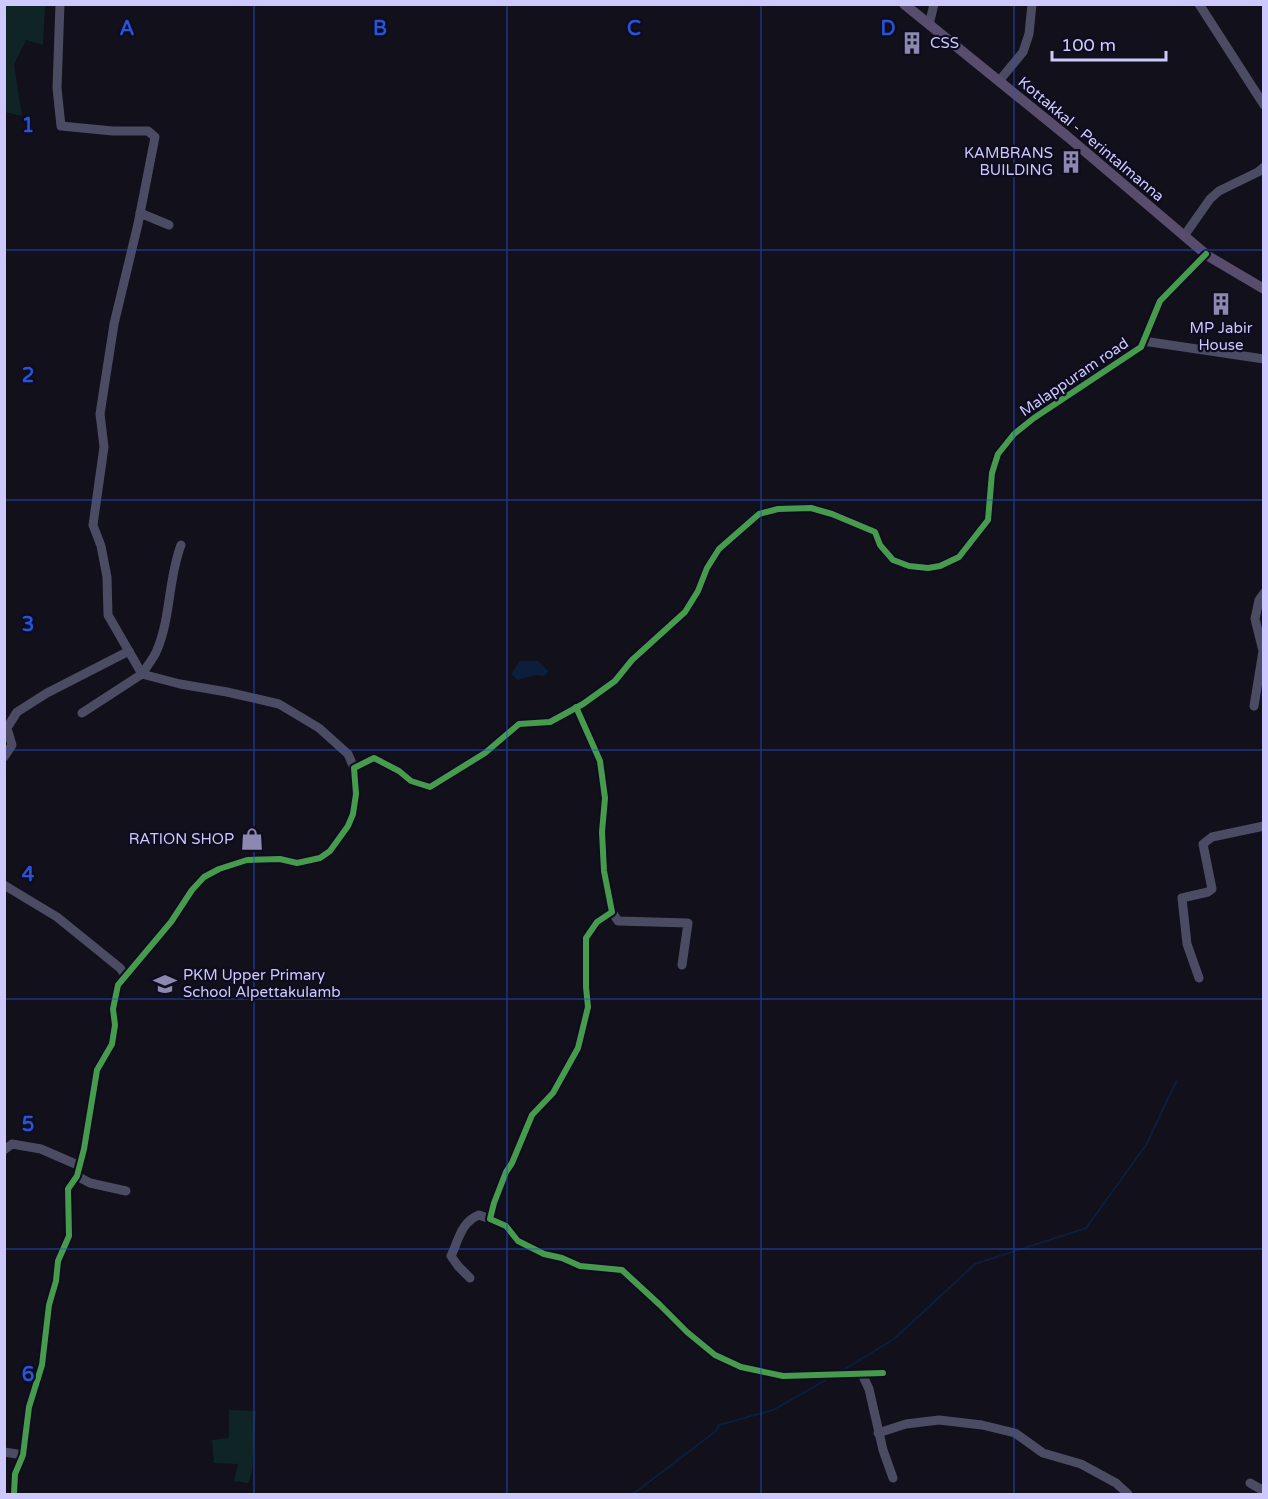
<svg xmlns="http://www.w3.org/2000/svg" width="1268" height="1499" font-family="'Varela Round',sans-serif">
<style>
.green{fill:#0f2525}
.water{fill:#0b1f3c}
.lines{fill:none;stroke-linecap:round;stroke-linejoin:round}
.stream{stroke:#0b1f3c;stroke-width:2}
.minor{stroke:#4b4b63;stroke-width:9}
.major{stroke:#594d6d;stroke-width:10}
.cycleway-casing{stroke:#0e0c1e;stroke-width:10}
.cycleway{stroke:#469c4c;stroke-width:6}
.grid{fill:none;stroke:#2654da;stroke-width:1.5;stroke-opacity:0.55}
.labels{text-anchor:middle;stroke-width:4.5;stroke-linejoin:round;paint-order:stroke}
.poi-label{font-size:15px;fill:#cdc9ff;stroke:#0e0c1e;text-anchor:start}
.street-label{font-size:15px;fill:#cdc9ff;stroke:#0e0c1e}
.grid-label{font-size:20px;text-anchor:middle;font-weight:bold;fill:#2654da;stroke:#0e0c1e;stroke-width:4.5;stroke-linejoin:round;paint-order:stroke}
</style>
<rect width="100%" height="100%" fill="#12101a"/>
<g class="green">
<path d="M4,5H45L43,45L26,40L14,64L22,116L5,112Z"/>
<path d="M229,1410L256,1411L252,1472L248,1483L234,1481L238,1464L214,1463L212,1440L229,1438Z"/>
</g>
<path class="water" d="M520,661H538L548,671L545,676L536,675L518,680L511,674Z"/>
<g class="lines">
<g class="stream">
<path d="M845,1369L894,1339L975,1264L1086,1228L1146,1145L1176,1082"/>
<path d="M633,1494L716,1431L719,1425L773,1410L826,1380"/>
</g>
<g class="minor">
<path d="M60,4L57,88L61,126L113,131H148L155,137L138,224L114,324L100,414L104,447L93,525L101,546L107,577L108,615L142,674C147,666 154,658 157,650C171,617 168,579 181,545"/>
<path d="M1199,4L1264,105"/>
<path d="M929,25L934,4"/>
<path d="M999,81L1023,52L1029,34L1032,4"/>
<path d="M140,213L169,225"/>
<path d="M1184,236L1210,199L1219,191L1258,172L1264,167"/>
<path d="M1143,341L1264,359"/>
<path d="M1254,706L1263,651L1255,619L1259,600L1264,593"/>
<path d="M576,707L600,761L605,798L602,832L604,871L612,912L597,922L586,938V987L588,1007L578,1048L553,1093L532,1115L512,1163L506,1172L494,1203L490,1219L506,1226L518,1241L544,1254L562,1258L580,1266L622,1270L660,1305L687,1332L715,1355L741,1367L783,1376L883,1373"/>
<path d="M82,713L142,674L180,684L227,692L279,704L319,728L348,754L354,768"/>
<path d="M4,757L12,745L7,728L17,712L47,693L129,651"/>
<path d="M4,885L57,917L120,968L125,975"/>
<path d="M612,912L618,921L688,923L682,965"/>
<path d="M1199,978L1187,944L1182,898L1208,892L1212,889L1203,844L1212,837L1264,826"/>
<path d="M4,1150L12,1144L41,1149L80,1166"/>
<path d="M77,1176L90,1183L126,1191"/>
<path d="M470,1278L458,1266L451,1256C459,1239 461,1222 479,1215L490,1219"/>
<path d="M862,1374L869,1389L883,1450L893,1478"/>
<path d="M878,1433L906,1424L939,1420L982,1425L1015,1433L1043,1453L1081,1464L1116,1483L1128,1494"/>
<path d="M4,1452L23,1455"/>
<path d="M1250,1483L1264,1491"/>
<path d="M14,1494L15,1474L23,1455L29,1407L42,1365L49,1305L56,1281L58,1261L69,1236L68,1189L77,1176L84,1149L97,1070L112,1044L115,1025L113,1009L118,985L171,922L192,890L204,877L219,869L247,860L280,859L297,863L320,858L330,851L348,826L353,814L356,794L354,768L374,758L399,771L411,781L430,787L485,753L519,724L550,722L583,704L615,681L632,660L685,612L698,591L707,568L719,549L759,514L778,509L811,508L832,514L875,532L880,545L893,560L909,566L928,568L940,566L959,557L988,520L992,473L998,454L1014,434L1034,418L1141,347L1160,301L1206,254"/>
</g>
<path class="major" d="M904,4L1068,137L1208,256L1264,289"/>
<g class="cycleway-casing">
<g id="cycleway">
<path d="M576,707L600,761L605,798L602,832L604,871L612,912L597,922L586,938V987L588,1007L578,1048L553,1093L532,1115L512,1163L506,1172L494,1203L490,1219L506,1226L518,1241L544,1254L562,1258L580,1266L622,1270L660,1305L687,1332L715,1355L741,1367L783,1376L883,1373"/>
<path d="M14,1494L15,1474L23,1455L29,1407L42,1365L49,1305L56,1281L58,1261L69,1236L68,1189L77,1176L84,1149L97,1070L112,1044L115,1025L113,1009L118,985L171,922L192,890L204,877L219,869L247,860L280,859L297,863L320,858L330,851L348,826L353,814L356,794L354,768L374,758L399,771L411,781L430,787L485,753L519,724L550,722L583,704L615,681L632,660L685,612L698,591L707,568L719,549L759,514L778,509L811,508L832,514L875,532L880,545L893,560L909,566L928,568L940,566L959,557L988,520L992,473L998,454L1014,434L1034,418L1141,347L1160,301L1206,254"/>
</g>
</g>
<use href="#cycleway" class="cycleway"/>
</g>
<path class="grid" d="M254,4V1494M507,4V1494M761,4V1494M1014,4V1494M4,250H1264M4,500H1264M4,750H1264M4,999H1264M4,1249H1264"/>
<defs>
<g id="building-bare" transform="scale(1.8)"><path d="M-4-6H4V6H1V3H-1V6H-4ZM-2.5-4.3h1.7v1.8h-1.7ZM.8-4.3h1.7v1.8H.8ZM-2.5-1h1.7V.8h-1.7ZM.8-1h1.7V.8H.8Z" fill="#8c88af" stroke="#0e0c1e" stroke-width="2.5" paint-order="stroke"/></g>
<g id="shop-bare" transform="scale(1.8)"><path d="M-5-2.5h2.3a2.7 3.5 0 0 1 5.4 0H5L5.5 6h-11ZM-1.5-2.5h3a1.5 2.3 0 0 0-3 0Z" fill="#8c88af" stroke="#0e0c1e" stroke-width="2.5" paint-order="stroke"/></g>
<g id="school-bare" transform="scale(1.8)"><path d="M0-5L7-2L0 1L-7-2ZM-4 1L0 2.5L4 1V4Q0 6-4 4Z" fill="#8c88af" stroke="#0e0c1e" stroke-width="2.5" paint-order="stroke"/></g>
</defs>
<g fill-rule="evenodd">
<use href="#building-bare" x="912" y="43"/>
<use href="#building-bare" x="1071" y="162"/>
<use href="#building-bare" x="1221" y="304"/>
<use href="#shop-bare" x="252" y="839"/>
<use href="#school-bare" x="165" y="984"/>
</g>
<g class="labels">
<g class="poi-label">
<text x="930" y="48">CSS</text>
<text x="1053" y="158" text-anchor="end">KAMBRANS<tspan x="1053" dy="17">BUILDING</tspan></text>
<text x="1221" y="333" text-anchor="middle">MP Jabir<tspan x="1221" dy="17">House</tspan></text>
<text x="234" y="844" text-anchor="end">RATION SHOP</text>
<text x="183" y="980">PKM Upper Primary<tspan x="183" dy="17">School Alpettakulamb</tspan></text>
</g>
<g class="street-label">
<text transform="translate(1091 139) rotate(40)" y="5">Kottakkal - Perintalmanna</text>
<text transform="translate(1074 377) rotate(-34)" y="5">Malappuram road</text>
</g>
</g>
<g class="grid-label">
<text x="127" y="35">A</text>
<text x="380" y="35">B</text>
<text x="634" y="35">C</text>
<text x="888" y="35">D</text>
<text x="28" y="132">1</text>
<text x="28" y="382">2</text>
<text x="28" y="631">3</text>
<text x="28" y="881">4</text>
<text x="28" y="1131">5</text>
<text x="28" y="1381">6</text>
</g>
<rect width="1268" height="1499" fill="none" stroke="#cdc9ff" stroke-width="12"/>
<path d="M1052 51v9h114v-9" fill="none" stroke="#cdc9ff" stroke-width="3"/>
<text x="1061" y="51" font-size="18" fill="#cdc9ff" stroke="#0e0c1e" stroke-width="4.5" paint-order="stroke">100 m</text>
</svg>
